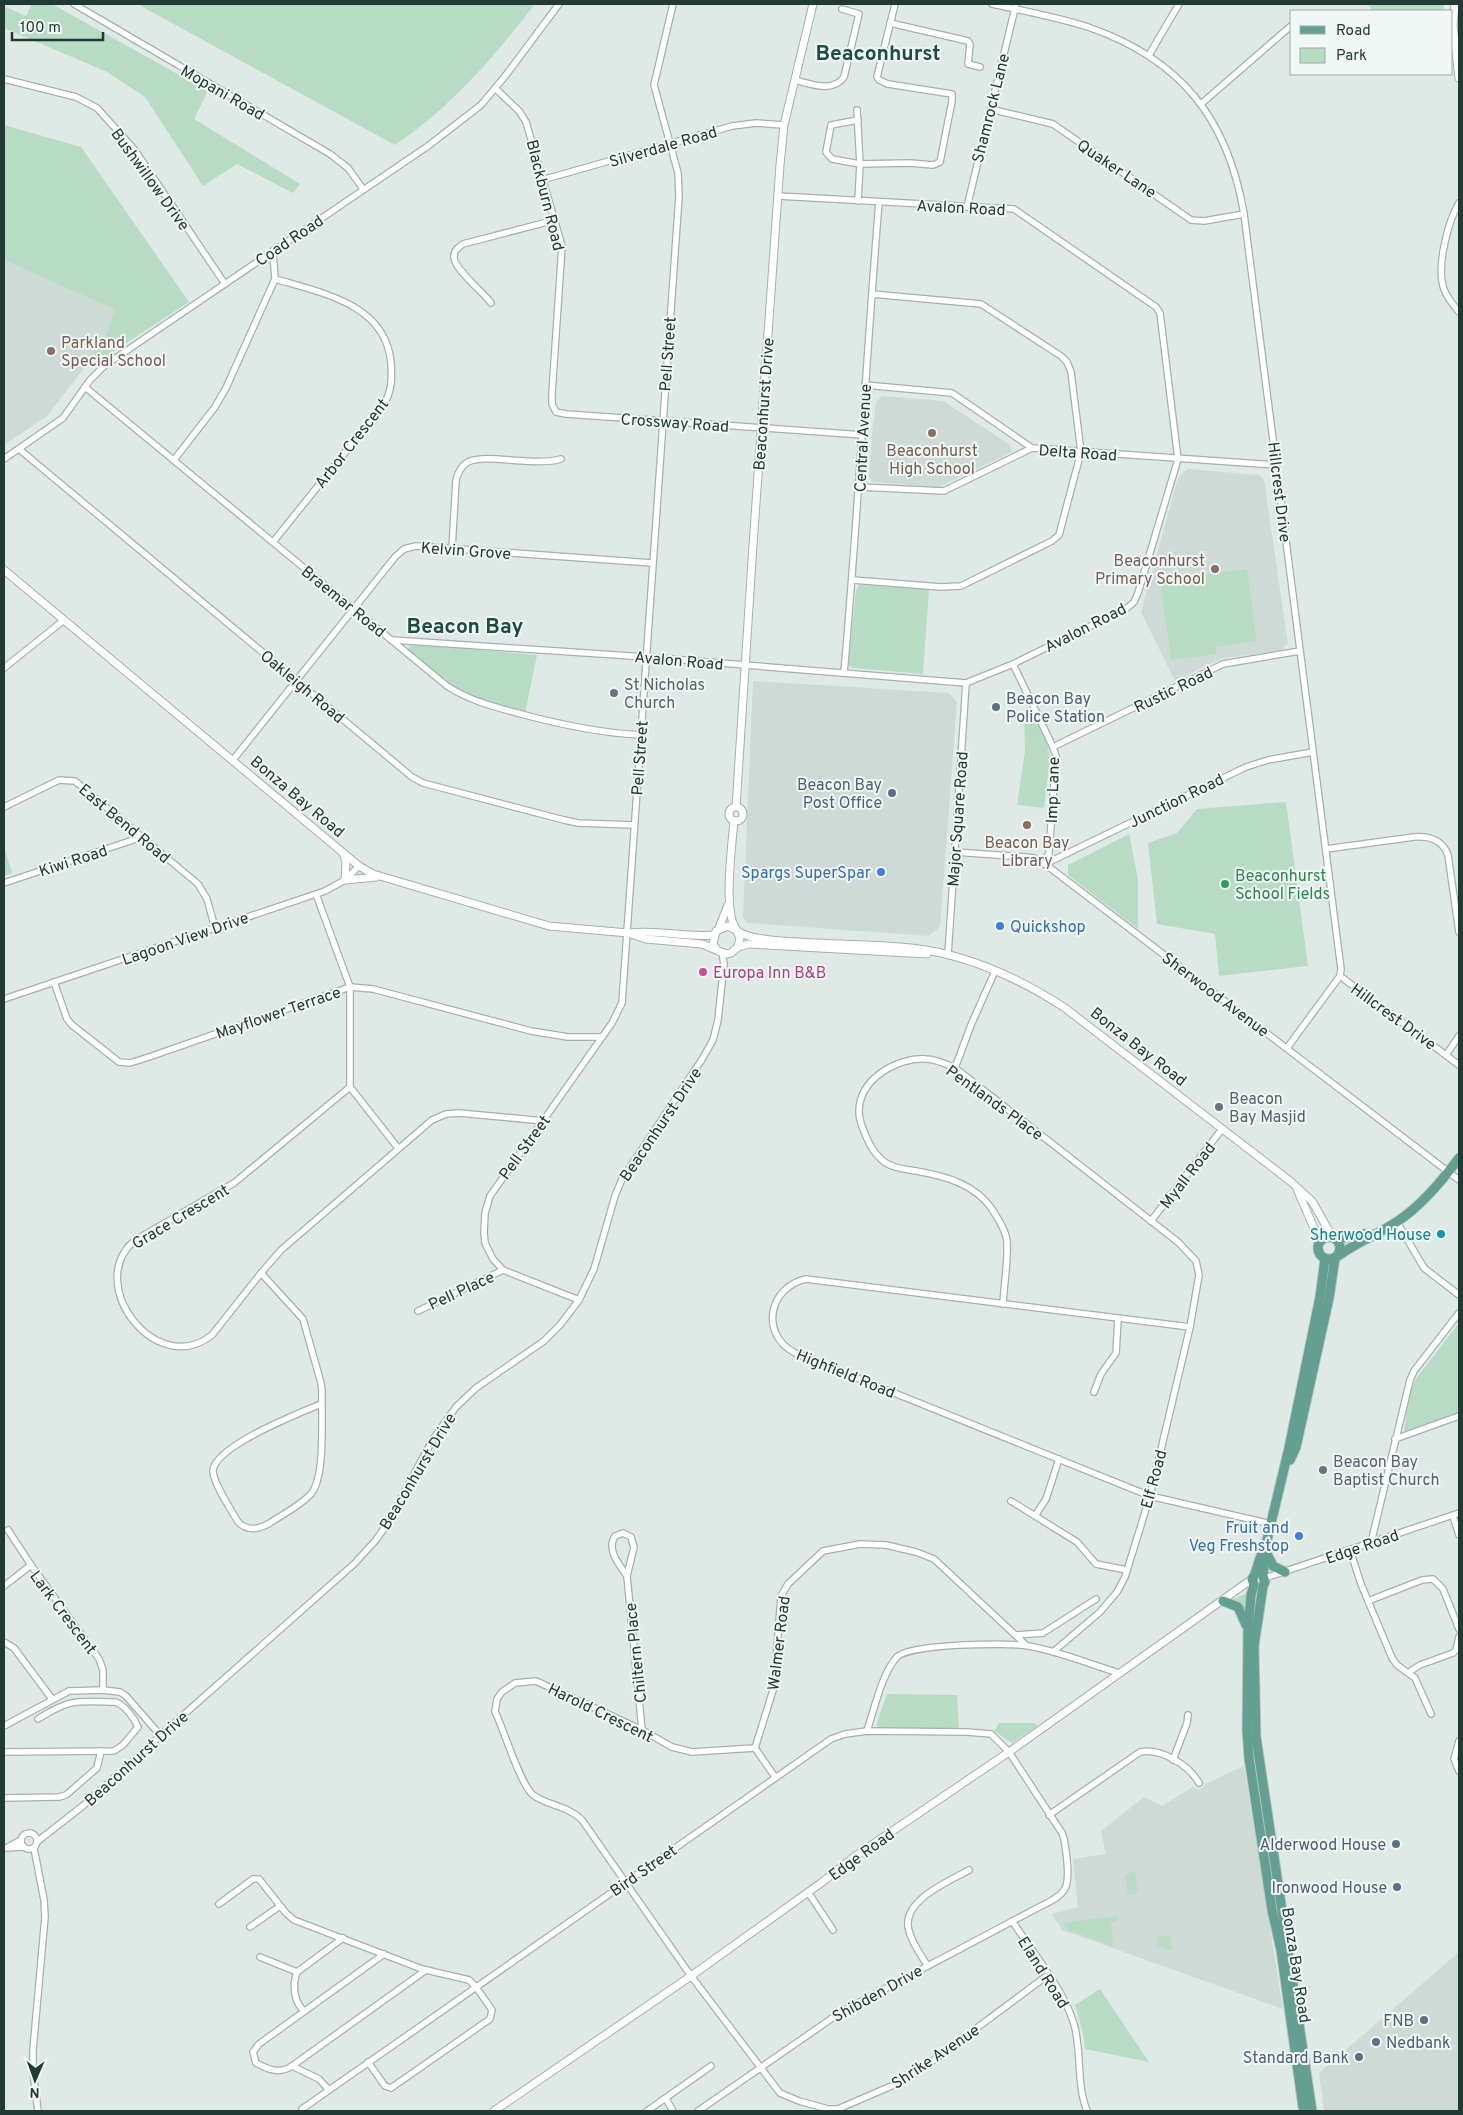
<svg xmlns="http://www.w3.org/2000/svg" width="1463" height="2115" font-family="Overpass,sans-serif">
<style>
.built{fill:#cedad5}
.green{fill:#b8dcc3}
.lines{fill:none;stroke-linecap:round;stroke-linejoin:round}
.minor-casing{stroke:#a2b2ad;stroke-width:8}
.tertiary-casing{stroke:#a2b2ad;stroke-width:9}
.primary-casing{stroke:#bcc4c2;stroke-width:11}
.minor{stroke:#fff;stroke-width:5.5}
.tertiary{stroke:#fff;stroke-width:7}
.primary{stroke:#64a092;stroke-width:9}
.education-dot{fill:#8d6e63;stroke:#f0f7f4;stroke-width:2}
.worship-dot{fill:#6b7280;stroke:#f0f7f4;stroke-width:2}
.service-dot{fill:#5c6f8a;stroke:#f0f7f4;stroke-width:2}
.shop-dot{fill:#3f7fe0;stroke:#f0f7f4;stroke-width:2}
.leisure-dot{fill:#2e9e5b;stroke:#f0f7f4;stroke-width:2}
.hotel-dot{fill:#d1479c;stroke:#f0f7f4;stroke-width:2}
.culture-dot{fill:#0f9aa8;stroke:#f0f7f4;stroke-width:2}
.labels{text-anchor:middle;stroke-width:4;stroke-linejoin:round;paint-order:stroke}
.street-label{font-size:16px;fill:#213a34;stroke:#f0f7f4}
.education-label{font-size:16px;fill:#785e54;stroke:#f0f7f4}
.worship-label{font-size:16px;fill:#5b616d;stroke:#f0f7f4;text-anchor:start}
.service-label{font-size:16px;fill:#4e5e75;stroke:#f0f7f4;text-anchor:end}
.shop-label{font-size:16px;fill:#366cbe;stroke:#f0f7f4;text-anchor:end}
.leisure-label{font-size:16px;fill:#27864d;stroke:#f0f7f4;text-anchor:start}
.hotel-label{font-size:16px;fill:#b23c85;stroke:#f0f7f4;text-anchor:start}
.culture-label{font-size:16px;fill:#0d838f;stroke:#f0f7f4;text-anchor:end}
.district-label{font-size:21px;font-weight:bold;fill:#1d4c42;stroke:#f0f7f4}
</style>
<rect width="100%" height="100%" fill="#dfeae6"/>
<g class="built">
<path d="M4,260L115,310L102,345L47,416L4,445Z"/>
<path d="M882,396L943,401L1009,444L1012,452L939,487L873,482L869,477L873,421H874L876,402Z"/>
<path d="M1189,469L1259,475L1264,480L1288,644L1280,651L1223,658L1175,681L1141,612L1177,481L1182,473Z"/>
<path d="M753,681L949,693L957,702L940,927L928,936L747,923L743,917Z"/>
<path d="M1244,1766L1283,2009L1062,1930L1052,1914L1078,1907L1073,1859L1106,1854L1101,1831L1144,1797L1162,1806L1193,1787L1197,1789L1202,1788L1205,1784Z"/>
<path d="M1459,1952V2111H1324L1319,2073Z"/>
</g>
<g class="green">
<path d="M32,4H52L208,91L194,119L300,184L293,193L237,164L203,186L145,97L107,72L4,28V6L26,16Z"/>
<path d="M137,4H535C494,57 451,107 395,145Z"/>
<path d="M1367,4H1444L1443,11H1373Z"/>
<path d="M4,125L81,147L189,302L102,359L93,356L102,345L115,310L4,260Z"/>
<path d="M1247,569L1257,641L1216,647V654L1171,660L1160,580Z"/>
<path d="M859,585L929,589L923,674L852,668L848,665L856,591Z"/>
<path d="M421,645L537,655L525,714L477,700L457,691L407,650L410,646Z"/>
<path d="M1024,715H1035L1048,745L1050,760L1044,808L1017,805L1025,751Z"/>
<path d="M1286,802L1308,966L1219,976L1215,934L1157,924L1148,843L1177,833L1197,809Z"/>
<path d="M1129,834L1138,879V929L1068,875V865Z"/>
<path d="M4,846L12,873L4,876Z"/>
<path d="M1459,1323V1413L1406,1431L1404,1430L1409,1396L1415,1380Z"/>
<path d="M1245,1594L1248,1595L1245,1610L1238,1602L1231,1600Z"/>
<path d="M887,1694L957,1695L959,1729H879L877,1726V1722Z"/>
<path d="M999,1723H1035L1037,1726L1012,1743L994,1731Z"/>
<path d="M1135,1872L1138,1893L1128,1895L1125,1874Z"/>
<path d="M1117,1916V1921L1111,1922L1113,1946L1068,1930L1063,1923Z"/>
<path d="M1170,1935L1172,1951L1158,1946L1157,1937Z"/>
<path d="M1100,1989L1149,2062L1085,2049L1083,2033L1075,2005Z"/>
</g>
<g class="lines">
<g class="minor-casing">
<g id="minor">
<path d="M74,4L330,154L348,168L363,189"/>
<path d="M992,4C1024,11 1057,17 1088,27C1181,59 1228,119 1244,214L1341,969L1340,976L1459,1065"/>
<path d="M890,23L968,41L970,44L968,64L980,67"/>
<path d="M1149,55L1179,4"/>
<path d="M4,79L76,97L97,108L134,149L225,284"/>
<path d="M795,80C811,84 833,93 844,77L859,14L842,9"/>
<path d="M496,89L519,111L526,122L562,246L552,393V404L556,412L566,414L863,435"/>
<path d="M1201,104L1292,25"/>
<path d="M990,109L1053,124L1191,220L1204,221L1244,214"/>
<path d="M857,110L860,164L910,163L933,165L940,162L952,101V94L888,84L879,80L877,77L895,4"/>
<path d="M858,120L831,125L826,152L832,159L860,164L858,201"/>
<path d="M542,180L732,126L756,123L784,125"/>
<path d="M1459,203C1448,221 1437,265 1443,286C1445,296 1453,304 1459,312"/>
<path d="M967,207L1016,4"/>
<path d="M491,303C483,292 452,267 454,256C454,250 459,247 463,244L555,220"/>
<path d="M865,385L952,393L1032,448"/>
<path d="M85,387L447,686C470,701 495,707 521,714C562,725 599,733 641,735"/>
<path d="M19,449L412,777L423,783L564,820L578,823L634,825"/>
<path d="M4,459L63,418L90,380L104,366L428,146L481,105L506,75L559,4"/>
<path d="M174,460L215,407L226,388L275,279L273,251"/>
<path d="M860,487L944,491L1032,448L1276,465"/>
<path d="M273,542L384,404C392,391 392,378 391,363C386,304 322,293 275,279"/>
<path d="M452,549L456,480C458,472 461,466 468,462C487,453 534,467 561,459"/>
<path d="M853,580L941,587L961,586L1052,541L1059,535L1081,452L1071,372L1067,362L1061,356L981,304L872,294"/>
<path d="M392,640L646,657L966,683L1013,664L1127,608L1134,602L1138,593L1178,459L1160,313L1156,307L1014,209L778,196"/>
<path d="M1013,664L1053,747L1056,756L1049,853L1044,864"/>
<path d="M4,668L64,620"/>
<path d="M844,673C858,516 866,359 879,202"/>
<path d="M1053,747L1223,664L1300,651"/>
<path d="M233,760L395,557L404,549L416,546L652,563"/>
<path d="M4,807L59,780L75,781L198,884L207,899L215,928"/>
<path d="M1326,849L1414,837C1429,836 1442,839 1448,855L1459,932"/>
<path d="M955,852L1025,857L1034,858L1045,864L1459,1180"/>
<path d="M1045,864L1246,767L1268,760L1313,752"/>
<path d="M4,883L142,837"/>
<path d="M316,894L350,987V1087"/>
<path d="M948,955L966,683"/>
<path d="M54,982L67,1019L72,1025L119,1062L130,1063L149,1057L350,987L373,989L531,1031L568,1037H602"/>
<path d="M4,999L325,891L345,880L359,866"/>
<path d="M1287,1048L1340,976"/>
<path d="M1446,1055L1459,1036"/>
<path d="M955,1068L971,1025L995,971"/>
<path d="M350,1087L234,1183L134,1241C84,1285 157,1379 212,1335L261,1273L281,1250L432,1120L446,1114L459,1113L544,1121"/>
<path d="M350,1087L398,1148"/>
<path d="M1151,1221L1222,1129"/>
<path d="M1397,1222L1424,1268L1459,1295"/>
<path d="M261,1273L303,1319L321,1383L322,1391C321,1415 326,1476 311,1494C300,1506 283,1514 270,1523C259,1529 248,1532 238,1522C232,1511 213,1483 213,1471C214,1446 300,1413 321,1404"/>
<path d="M579,1300L503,1270L493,1259L485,1243L484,1233L485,1213L490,1196L612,1023L622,1003L679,196L678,173L654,85L673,4"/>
<path d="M1003,1304C1004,1284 1008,1263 1007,1243C1007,1232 998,1219 992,1209C975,1184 945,1176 916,1171C904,1169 890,1168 881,1159C873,1152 869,1143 865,1134C862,1127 859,1119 859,1112C859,1079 897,1057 926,1059C936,1059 946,1064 955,1068L1178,1242L1196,1261L1199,1275L1190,1327L1150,1496L1125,1577L1117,1592L1100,1612L1053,1652"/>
<path d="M418,1311L503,1270"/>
<path d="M1190,1327L806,1279C769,1287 759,1334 795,1353L1150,1496L1271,1524"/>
<path d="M1094,1392L1101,1374L1116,1353L1118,1319"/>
<path d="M1395,1439L1459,1416"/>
<path d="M1011,1501L1077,1542L1096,1564L1127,1570"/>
<path d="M1035,1516L1046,1499L1059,1459"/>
<path d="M1453,1516L1459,1535"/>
<path d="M8,1530L31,1565"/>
<path d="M1371,1543L1410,1380L1414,1371L1459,1313"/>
<path d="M1350,1550L1361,1584L1392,1658L1397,1665L1415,1678L1431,1714"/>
<path d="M627,1576C619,1564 606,1550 615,1536L623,1533L631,1537L634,1547L627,1576L642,1730"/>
<path d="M1265,1578L1459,1513"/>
<path d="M4,1586L31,1565L99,1659L103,1670V1690"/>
<path d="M1368,1601L1422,1580L1433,1579L1443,1589L1459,1629"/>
<path d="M1016,1635L1043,1633L1096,1599"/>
<path d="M4,1642L14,1648L52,1699"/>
<path d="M1409,1672L1420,1665L1453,1653L1456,1650L1459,1637"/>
<path d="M4,1726L69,1691L103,1690L120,1692L126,1696L161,1736"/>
<path d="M867,1731C874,1710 882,1673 897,1657C909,1644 1008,1642 1028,1646C1059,1651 1089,1664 1119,1673"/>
<path d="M1459,1741L1454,1759L1459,1771"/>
<path d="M755,1748L774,1687L781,1596L788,1584L823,1551L860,1544L886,1545L916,1552L934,1559L1026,1645"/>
<path d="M4,1752L114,1751L123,1745L138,1727C134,1718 125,1705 115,1702C78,1701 71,1698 38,1719"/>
<path d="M1173,1760L1187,1723L1188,1715"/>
<path d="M775,1777L755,1748L692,1752L672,1747L642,1730L536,1681L515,1683L502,1692L497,1699L495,1712L497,1716C505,1734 521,1785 533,1795C548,1806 567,1805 582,1820L691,1976L780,2093L799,2101L828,2109H838L903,2081L927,2065L1048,1975"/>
<path d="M4,1798L59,1797L66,1795L97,1768L101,1751"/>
<path d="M1049,1815L1140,1752C1161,1748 1189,1765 1199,1783"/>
<circle cx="29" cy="1841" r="8"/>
<path d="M38,1841L84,1805L189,1710L354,1564L376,1540L389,1521L433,1439L456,1407L476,1388L544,1341L560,1325L579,1300L594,1269L615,1196L622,1179L701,1061L713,1040L718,1020L724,964L722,953"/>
<path d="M8,1847L21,1840"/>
<path d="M4,1848L24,1847"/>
<path d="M34,1848L44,1900L45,1917L33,2050V2072L38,2111"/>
<path d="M808,1892L833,1930"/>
<path d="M219,1904L253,1879H259L286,1913L294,1920L422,1969L469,1980L476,1987L492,2010L490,2019L391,2088L385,2086L368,2062"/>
<path d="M1012,1921C1032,1951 1064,1990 1074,2024C1082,2052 1076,2083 1087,2111"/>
<path d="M250,1927L280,1906"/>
<path d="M260,1957L297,1972"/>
<path d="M927,1965C921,1955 912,1943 909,1931C900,1901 948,1882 969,1870"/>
<path d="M304,2011C294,2002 292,1985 297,1972L343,1938"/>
<path d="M292,2066L426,1970"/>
<path d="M329,2090L319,2079L292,2066C280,2074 269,2070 256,2063L253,2052L259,2044L384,1954"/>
<path d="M666,2099L673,2111"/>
<path d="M303,2111L302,2109L831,1739L845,1734L867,1731L967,1732L991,1734L1009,1752L1062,1833L1064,1839C1066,1850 1071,1882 1064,1890C1059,1898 1049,1902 1041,1906L841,2012L698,2111"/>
<path d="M647,2111L711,2066"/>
</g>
</g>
<g class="tertiary-casing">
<g id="tertiary">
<path d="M1455,4L1453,25L1459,78"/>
<path d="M4,570L359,866L373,874L549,926L628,933L646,939L702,944L726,954L731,953L738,947L740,938L736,930L728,926L716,931L713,944L718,951"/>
<path d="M736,807L753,545L780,165L784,125L813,4"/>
<circle cx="736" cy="814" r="7"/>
<path d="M734,821C732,845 723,911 736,929C745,942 800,942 816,943C848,945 879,944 911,948C966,954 1019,978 1065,1008L1290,1181L1312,1201L1333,1238"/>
<path d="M343,853L346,861L345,880L376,877"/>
<path d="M719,928L728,905"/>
<path d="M630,933C658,929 686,938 714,935"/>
<path d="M738,947L749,944L927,954"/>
<path d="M1297,1189L1320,1242"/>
<path d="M494,2111L691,1976L821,1883L854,1857L1009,1752L1252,1579"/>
</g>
</g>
<g class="primary-casing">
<g id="primary">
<circle cx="1329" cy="1248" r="11"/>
<path d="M1336,1239L1365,1234"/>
<path d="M1338,1256C1357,1242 1379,1234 1398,1221C1422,1205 1442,1181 1459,1158"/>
<path d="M1290,1460L1296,1447L1329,1298L1335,1258"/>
<path d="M1264,1549C1258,1559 1258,1571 1252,1579L1254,1585L1251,1595L1248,1630L1247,1730L1249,1758L1272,1910L1281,1950L1303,2107L1306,2111"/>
<path d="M1267,1554L1273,1566L1285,1572"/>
<path d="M1223,1601L1238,1607L1246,1625"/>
<path d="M1312,2111L1256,1737L1254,1646L1263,1586L1265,1582L1263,1576L1266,1544L1289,1448L1320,1297L1325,1259"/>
</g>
</g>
<use href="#minor" class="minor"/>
<use href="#tertiary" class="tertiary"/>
<use href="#primary" class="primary"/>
</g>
<g class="education-dot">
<circle cx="51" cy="351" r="5"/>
<circle cx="932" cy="433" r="5"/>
<circle cx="1215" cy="569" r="5"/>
<circle cx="1027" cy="825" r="5"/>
</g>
<g class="worship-dot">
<circle cx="614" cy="693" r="5"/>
<circle cx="1219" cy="1107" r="5"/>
<circle cx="1323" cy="1470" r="5"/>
</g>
<g class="service-dot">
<circle cx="996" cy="707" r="5"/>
<circle cx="892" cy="793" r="5"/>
<circle cx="1396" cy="1844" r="5"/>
<circle cx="1397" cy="1887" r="5"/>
<circle cx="1424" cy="2020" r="5"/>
<circle cx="1376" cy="2042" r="5"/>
<circle cx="1359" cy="2057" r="5"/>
</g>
<g class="shop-dot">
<circle cx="881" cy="872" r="5"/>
<circle cx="1000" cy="926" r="5"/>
<circle cx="1299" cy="1536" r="5"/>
</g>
<circle class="leisure-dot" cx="1225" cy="884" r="5"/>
<circle class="hotel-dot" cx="703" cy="972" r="5"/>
<circle class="culture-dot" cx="1441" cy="1234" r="5"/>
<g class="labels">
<g class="street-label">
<text transform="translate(223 92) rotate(30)" y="6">Mopani Road</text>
<text transform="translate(990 108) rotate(-76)" y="6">Shamrock Lane</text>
<text transform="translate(663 146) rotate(-16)" y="6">Silverdale Road</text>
<text transform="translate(1117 168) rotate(34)" y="6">Quaker Lane</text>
<text transform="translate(151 179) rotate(54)" y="6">Bushwillow Drive</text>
<text transform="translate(546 195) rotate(76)" y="6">Blackburn Road</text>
<text transform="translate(961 207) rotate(3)" y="6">Avalon Road</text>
<text transform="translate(289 240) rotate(-34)" y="6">Coad Road</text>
<text transform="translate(667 354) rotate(-86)" y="6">Pell Street</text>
<text transform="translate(763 404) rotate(-86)" y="6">Beaconhurst Drive</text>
<text transform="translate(675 422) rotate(4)" y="6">Crossway Road</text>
<text transform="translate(862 438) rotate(-87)" y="6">Central Avenue</text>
<text transform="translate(351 443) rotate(-52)" y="6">Arbor Crescent</text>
<text transform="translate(1078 452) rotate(4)" y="6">Delta Road</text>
<text transform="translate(1280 492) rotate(83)" y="6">Hillcrest Drive</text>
<text transform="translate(466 550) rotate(4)" y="6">Kelvin Grove</text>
<text transform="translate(344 601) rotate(39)" y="6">Braemar Road</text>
<text transform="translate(1085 627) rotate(-27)" y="6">Avalon Road</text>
<text transform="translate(679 660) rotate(5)" y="6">Avalon Road</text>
<text transform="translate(303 686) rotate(40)" y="6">Oakleigh Road</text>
<text transform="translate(1173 689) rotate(-26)" y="6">Rustic Road</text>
<text transform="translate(639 758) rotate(-86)" y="6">Pell Street</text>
<text transform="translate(1052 790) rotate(-88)" y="6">Imp Lane</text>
<text transform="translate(298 796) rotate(40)" y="6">Bonza Bay Road</text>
<text transform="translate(1176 800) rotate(-26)" y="6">Junction Road</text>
<text transform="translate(957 819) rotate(-86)" y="6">Major Square Road</text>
<text transform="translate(125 823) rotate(40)" y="6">East Bend Road</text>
<text transform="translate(73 860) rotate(-18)" y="6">Kiwi Road</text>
<text transform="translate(185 938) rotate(-19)" y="6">Lagoon View Drive</text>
<text transform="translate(1216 994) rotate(37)" y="6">Sherwood Avenue</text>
<text transform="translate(278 1012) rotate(-19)" y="6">Mayflower Terrace</text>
<text transform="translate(1394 1016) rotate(36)" y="6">Hillcrest Drive</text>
<text transform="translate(1139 1046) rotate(38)" y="6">Bonza Bay Road</text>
<text transform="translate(995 1102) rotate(36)" y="6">Pentlands Place</text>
<text transform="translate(660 1124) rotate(-56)" y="6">Beaconhurst Drive</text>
<text transform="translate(524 1147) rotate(-54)" y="6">Pell Street</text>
<text transform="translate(1187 1175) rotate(-52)" y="6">Myall Road</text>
<text transform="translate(180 1216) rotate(-31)" y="6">Grace Crescent</text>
<text transform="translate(461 1290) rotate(-25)" y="6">Pell Place</text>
<text transform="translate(846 1373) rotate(22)" y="6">Highfield Road</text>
<text transform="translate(417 1471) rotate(-59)" y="6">Beaconhurst Drive</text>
<text transform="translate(1153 1479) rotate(-75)" y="6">Elf Road</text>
<text transform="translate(1362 1546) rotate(-19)" y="6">Edge Road</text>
<text transform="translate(64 1612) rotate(53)" y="6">Lark Crescent</text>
<text transform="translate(778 1643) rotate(-83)" y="6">Walmer Road</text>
<text transform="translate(635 1653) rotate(-96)" y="6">Chiltern Place</text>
<text transform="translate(601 1712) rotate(26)" y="6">Harold Crescent</text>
<text transform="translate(136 1758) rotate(-42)" y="6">Beaconhurst Drive</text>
<text transform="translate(861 1854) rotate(-36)" y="6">Edge Road</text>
<text transform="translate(643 1870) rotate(-35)" y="6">Bird Street</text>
<text transform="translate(1297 1965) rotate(81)" y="6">Bonza Bay Road</text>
<text transform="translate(1044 1972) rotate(58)" y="6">Eland Road</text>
<text transform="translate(877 1993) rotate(-29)" y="6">Shibden Drive</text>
<text transform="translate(935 2056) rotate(-34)" y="6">Shrike Avenue</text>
</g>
<g class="education-label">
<text x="61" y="348" text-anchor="start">Parkland<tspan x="61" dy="18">Special School</tspan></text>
<text x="932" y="456">Beaconhurst<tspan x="932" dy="18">High School</tspan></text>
<text x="1205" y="566" text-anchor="end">Beaconhurst<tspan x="1205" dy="18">Primary School</tspan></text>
<text x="1027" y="848">Beacon Bay<tspan x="1027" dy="18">Library</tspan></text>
</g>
<g class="worship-label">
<text x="624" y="690">St Nicholas<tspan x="624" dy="18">Church</tspan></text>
<text x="1229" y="1104">Beacon<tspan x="1229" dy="18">Bay Masjid</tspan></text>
<text x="1333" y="1467">Beacon Bay<tspan x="1333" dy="18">Baptist Church</tspan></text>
</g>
<g class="service-label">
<text x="1006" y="704" text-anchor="start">Beacon Bay<tspan x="1006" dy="18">Police Station</tspan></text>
<text x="882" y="790">Beacon Bay<tspan x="882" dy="18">Post Office</tspan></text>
<text x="1386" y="1850">Alderwood House</text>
<text x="1387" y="1893">Ironwood House</text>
<text x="1414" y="2026">FNB</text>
<text x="1386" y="2048" text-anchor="start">Nedbank</text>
<text x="1349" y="2063">Standard Bank</text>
</g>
<g class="shop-label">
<text x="871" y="878">Spargs SuperSpar</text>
<text x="1010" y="932" text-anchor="start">Quickshop</text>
<text x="1289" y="1533">Fruit and<tspan x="1289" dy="18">Veg Freshstop</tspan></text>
</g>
<g class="leisure-label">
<text x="1235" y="881">Beaconhurst<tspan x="1235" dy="18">School Fields</tspan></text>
</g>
<g class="hotel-label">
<text x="713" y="978">Europa Inn B&amp;B</text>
</g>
<g class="culture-label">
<text x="1431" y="1240">Sherwood House</text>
</g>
<g class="district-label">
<text x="878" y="60">Beaconhurst</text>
<text x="465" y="633">Beacon Bay</text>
</g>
</g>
<rect width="1463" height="2115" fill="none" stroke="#213a34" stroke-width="10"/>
<rect x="1290" y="10" width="162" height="65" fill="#f0f7f4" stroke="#9daba7"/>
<rect x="1300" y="26" width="25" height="8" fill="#64a092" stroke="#9daba7"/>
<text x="1336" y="35" font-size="15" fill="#213a34">Road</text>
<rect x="1300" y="48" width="25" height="15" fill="#b8dcc3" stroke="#9daba7"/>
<text x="1336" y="60" font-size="15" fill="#213a34">Park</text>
<g transform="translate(35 2080) rotate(182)" stroke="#f0f7f4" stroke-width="4" paint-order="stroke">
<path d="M0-4L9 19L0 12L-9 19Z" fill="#213a34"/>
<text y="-8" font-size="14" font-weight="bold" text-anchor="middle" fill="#213a34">N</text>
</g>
<path d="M12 32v8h91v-8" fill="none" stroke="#213a34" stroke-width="2.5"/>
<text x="20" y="32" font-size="15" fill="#213a34" stroke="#f0f7f4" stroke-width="4" paint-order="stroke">100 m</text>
</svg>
